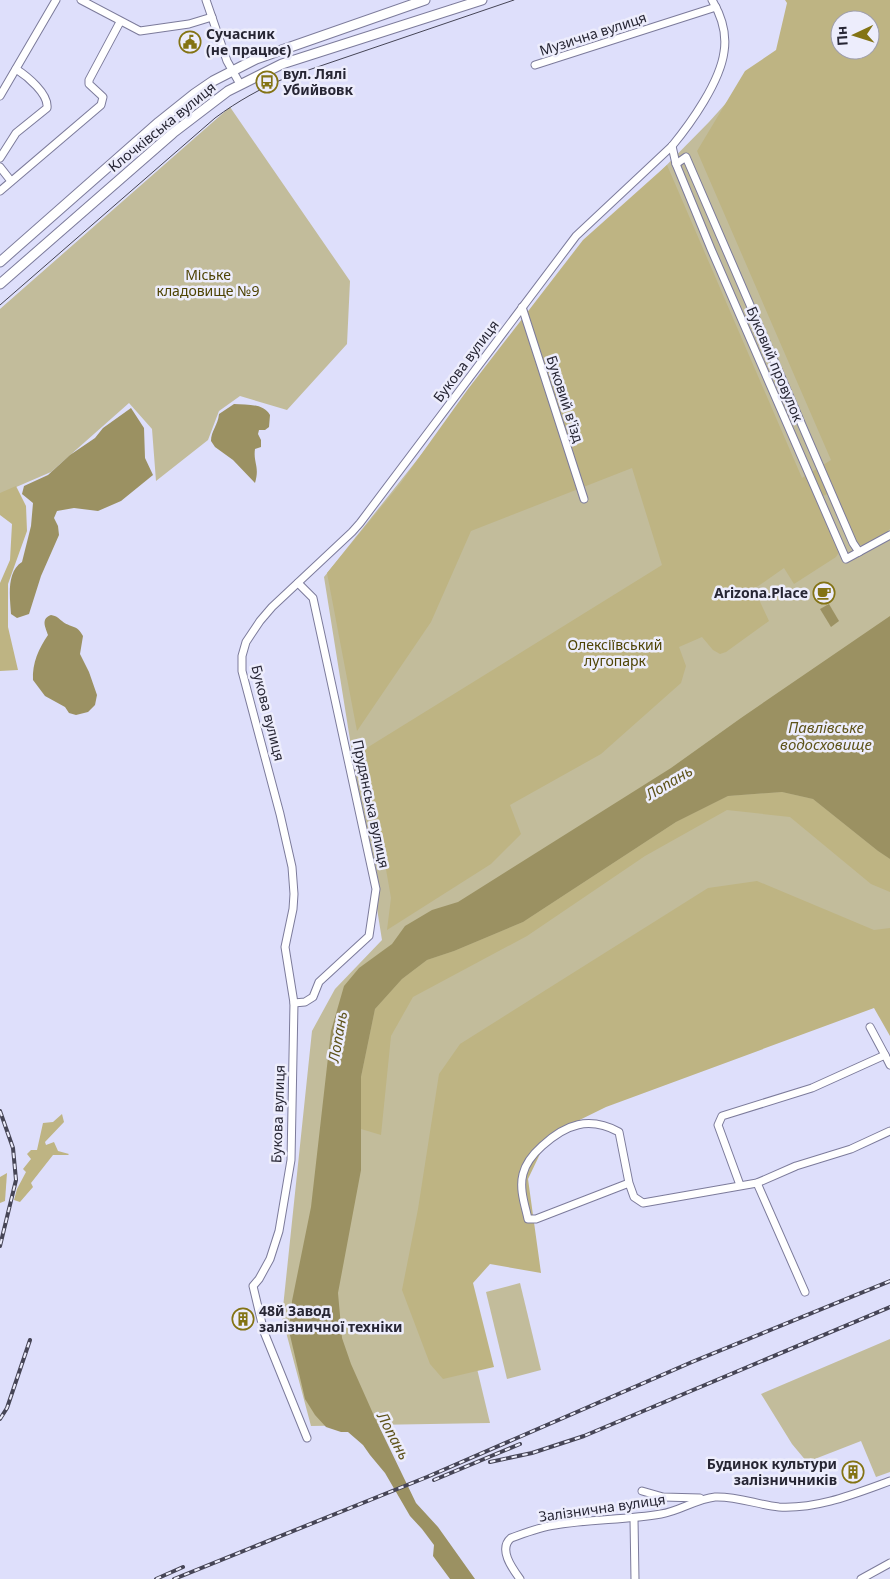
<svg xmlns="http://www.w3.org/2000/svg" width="890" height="1579" font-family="'Noto Sans',sans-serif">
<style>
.green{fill:#c2bc9b}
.forest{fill:#beb483;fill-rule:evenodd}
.water{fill:#9b9162}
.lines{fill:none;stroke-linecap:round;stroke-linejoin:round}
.minor-casing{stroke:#7c7b9b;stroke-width:9}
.major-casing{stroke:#7c7b9b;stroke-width:11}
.minor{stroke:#fff;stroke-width:7}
.major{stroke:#fff;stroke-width:9}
.tram{stroke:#464556;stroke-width:1}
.rail-casing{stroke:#464556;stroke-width:4}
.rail{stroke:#ededfc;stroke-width:2;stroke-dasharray:5.5;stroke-linecap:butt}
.labels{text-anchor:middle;stroke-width:5;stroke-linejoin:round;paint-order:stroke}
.poi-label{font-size:14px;font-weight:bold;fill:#272634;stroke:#ededfc;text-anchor:start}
.street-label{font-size:14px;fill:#272634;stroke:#ededfc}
.park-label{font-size:14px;fill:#4e4304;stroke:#ededfc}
.water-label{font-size:15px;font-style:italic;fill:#5e531a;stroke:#ededfc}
</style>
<rect width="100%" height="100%" fill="#dedffb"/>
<g class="green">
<path d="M840,50H870L890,55V996L530,1129L458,1289L490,1423L311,1426L282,1317L312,1031L335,989L382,940L324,577L587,246L709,122L745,82Z"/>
<path d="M230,107L350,281L347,344L287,410L240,396L219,411L208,440L156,481L152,429L129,403L51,472L0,494V309Z"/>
<path d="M520,1283L541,1370L507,1379L486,1292Z"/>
<path d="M890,1339V1472L876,1477L861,1441L807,1462L792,1444L761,1394Z"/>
</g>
<g class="forest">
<path d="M785,0H890V529C880,537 870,549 857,544L831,492L819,498L841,549L836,557L794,584L784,568L754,589L769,621L726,652L720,654L713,650L702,637L679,647L686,666L681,683L601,754L510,805L521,834L491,864L387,930L391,898L365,749L662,565L632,468L471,531L431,622L357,731L327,573L400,484L468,389L583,240L667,165L802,478L831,460L697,151L745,71L776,50L787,3ZM840,20H870V50H840Z"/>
<path d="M16,486L26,506L27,531L8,584V627L18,670L0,671V583L10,560L12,524L0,515V493Z"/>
<path d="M782,792L813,799L878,851L890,859V892L871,884L790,817L727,810L645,856L527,936L413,997L391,1036L381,1135L361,1129V1077L375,1009L402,979L427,960L454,951L523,922L676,822L728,796Z"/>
<path d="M757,881L874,930L890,928V1036L874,1008L606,1107L549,1135L528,1179L541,1273L490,1264L473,1283L494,1367L443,1379L430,1364L402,1290L418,1209L439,1074L460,1044L708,888Z"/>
<path d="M62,1114L64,1122L45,1142L46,1145L54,1142L58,1151L69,1154L68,1155H53L31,1183L33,1187L20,1202L14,1200L17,1189L26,1172L23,1169L31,1159L27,1154L31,1150H37L43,1123L53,1122Z"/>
<path d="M7,1173L5,1201L0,1203V1177Z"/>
</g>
<g class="water">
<path d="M234,404C247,405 263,403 270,415L269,427L265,430H259L258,434L261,440V447L255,449C253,463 260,466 255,483L233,460L215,447L211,441C211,431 218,425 219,414Z"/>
<path d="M131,408L144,428L145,458L153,475L121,501L98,511L74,508L57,511L54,518L58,526L59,535L41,576L29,614L17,618L11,614C10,598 6,572 22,562L31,526L33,503L22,494L24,486L48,475L70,455L95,438L103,428Z"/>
<path d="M829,604L839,621L831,627L820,609Z"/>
<path d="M51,615C57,616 58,618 62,621C70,628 77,624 83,636L80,654L89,672L97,695L95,705L88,712L76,715L69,713L65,707L45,696L33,680C32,663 39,648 48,635C46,628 40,619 51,615Z"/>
<path d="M890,616V859L878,851L813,799L782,792L728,796L676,822L523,922L454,951L427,960L402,979L375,1009L361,1077V1170L338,1293L342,1338L351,1364L375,1418L416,1503L438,1527L475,1579H450L433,1556L434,1545L422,1529L410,1516L385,1473L370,1455L363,1445L348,1432H341L326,1427L315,1415L305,1399L289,1331L292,1301L311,1207L331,1031L344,986L359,968L392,944L405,926L432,910L458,902L671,768L741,718Z"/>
</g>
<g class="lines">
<g class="minor-casing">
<g id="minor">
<path d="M81,0L140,31L189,24L212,17"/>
<path d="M206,0L227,61L240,84"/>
<path d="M535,65L716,7"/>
<path d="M0,96L56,0"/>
<path d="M672,146L676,164L711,249L846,559L890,535"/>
<path d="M0,158L16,133L47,108C49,94 27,76 16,69"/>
<path d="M676,164L686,157L853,543L859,552"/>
<path d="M0,167L11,181"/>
<path d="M0,191L101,105L103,97L89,84V80L120,22"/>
<path d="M522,307L584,499"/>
<path d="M294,1003L305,1002L313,997L319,982L369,936L376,889L313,598L298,583"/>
<path d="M870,1027L885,1055"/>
<path d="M629,1183L619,1132C589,1116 566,1124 542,1146C533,1154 526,1162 523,1174C519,1189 525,1205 528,1219H536L629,1183L634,1197L643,1203L757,1183L796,1166L851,1149L890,1131"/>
<path d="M757,1183L805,1292"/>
<path d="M740,1185L718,1125L722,1116L812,1088L885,1055L890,1065"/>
<path d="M307,1438L264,1332L253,1286L259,1279L270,1259L279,1231L291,1160L294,1003L285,947L293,909L294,894L292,867L280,814L242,671V656L246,642L260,621L272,607L352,532L360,523L576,236L672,146C691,123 720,82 724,52C727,34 721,15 712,0"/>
<path d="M642,1491L663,1497L700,1498"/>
<path d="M634,1519L635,1579"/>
<path d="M520,1579C512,1568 498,1549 511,1538C525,1533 540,1527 555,1525C590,1519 626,1520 661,1514C680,1511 696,1499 715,1497C737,1496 758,1505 779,1507C818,1509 854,1494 890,1481"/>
<path d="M861,1579L890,1563"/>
</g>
</g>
<g class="major-casing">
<g id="major">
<path d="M0,262L159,122L194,94L213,81L256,59L425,0"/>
<path d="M0,284L173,133L228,91L282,64L482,0"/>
</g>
</g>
<use href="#minor" class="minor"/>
<use href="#major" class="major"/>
<path class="tram" d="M0,305L215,118C238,101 261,88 288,77L514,0"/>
<g class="rail-casing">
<g id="rail">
<path d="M0,1111L13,1148L16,1180L0,1246"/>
<path d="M0,1419L7,1408L30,1340"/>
<path d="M490,1462L532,1453L584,1436L890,1307"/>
<path d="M434,1480L520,1444"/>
<path d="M156,1579L183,1567"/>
<path d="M174,1579L427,1477L692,1362L890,1281"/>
</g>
</g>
<use href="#rail" class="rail"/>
</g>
<defs>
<g id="civic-ring" transform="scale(1.125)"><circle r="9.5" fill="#ededfc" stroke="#837314" stroke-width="1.5"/><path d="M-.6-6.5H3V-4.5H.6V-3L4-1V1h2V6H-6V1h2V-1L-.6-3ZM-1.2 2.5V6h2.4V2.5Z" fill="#837314"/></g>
<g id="bus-ring" transform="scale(1.125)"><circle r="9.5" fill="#ededfc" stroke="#837314" stroke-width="1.5"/><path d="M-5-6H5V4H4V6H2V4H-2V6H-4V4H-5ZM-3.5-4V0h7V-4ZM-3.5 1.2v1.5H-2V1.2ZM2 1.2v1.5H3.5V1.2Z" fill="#837314"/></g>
<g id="cafe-ring" transform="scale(1.125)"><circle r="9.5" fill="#ededfc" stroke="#837314" stroke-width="1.5"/><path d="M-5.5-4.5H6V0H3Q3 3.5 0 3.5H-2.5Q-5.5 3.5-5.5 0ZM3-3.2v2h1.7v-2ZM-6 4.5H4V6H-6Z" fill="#837314"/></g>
<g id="building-ring" transform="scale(1.125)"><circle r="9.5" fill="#ededfc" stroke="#837314" stroke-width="1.5"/><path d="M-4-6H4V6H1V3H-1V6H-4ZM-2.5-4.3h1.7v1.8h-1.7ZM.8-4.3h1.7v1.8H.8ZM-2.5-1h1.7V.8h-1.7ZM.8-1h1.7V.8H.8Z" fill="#837314"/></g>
</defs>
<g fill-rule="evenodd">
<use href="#civic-ring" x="190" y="42"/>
<use href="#bus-ring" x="267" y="82"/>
<use href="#cafe-ring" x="824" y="593"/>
<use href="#building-ring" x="243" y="1319"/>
<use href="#building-ring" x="853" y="1472"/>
</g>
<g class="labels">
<g class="poi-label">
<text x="206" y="39">Сучасник<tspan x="206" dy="16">(не працює)</tspan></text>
<text x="283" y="79">вул. Лялі<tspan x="283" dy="16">Убийвовк</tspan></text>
<text x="808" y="598" text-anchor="end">Arizona.Place</text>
<text x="259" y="1316">48й Завод<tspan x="259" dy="16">залізничної техніки</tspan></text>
<text x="837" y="1469" text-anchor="end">Будинок культури<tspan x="837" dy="16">залізничників</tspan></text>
</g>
<g class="street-label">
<text transform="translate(593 34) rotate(-18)" y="5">Музична вулиця</text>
<text transform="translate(162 127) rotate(-39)" y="5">Клочківська вулиця</text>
<text transform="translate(466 361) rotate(-53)" y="5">Букова вулиця</text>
<text transform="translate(775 364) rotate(67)" y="5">Буковий провулок</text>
<text transform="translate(565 399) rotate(72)" y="5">Буковий в'їзд</text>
<text transform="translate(268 713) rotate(76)" y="5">Букова вулиця</text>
<text transform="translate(371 804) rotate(78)" y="5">Прудянська вулиця</text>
<text transform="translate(278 1114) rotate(-88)" y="5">Букова вулиця</text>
<text transform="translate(602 1508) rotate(-8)" y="5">Залізнична вулиця</text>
</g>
<g class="park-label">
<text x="208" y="280">Міське<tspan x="208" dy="16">кладовище №9</tspan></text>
<text x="615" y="650">Олексіївський<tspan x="615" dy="16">лугопарк</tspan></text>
</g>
<g class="water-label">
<text x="826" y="733">Павлівське<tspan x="826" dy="17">водосховище</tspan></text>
<text transform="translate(669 783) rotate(-31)" y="5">Лопань</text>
<text transform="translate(338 1037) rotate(-80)" y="5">Лопань</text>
<text transform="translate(393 1436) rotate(62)" y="5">Лопань</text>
</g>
</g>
<g transform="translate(855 35) rotate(266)"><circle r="24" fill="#ededfc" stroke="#9e9dac"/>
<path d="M0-4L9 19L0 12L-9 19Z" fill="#837314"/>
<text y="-8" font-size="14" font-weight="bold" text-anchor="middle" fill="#272634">Пн</text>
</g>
</svg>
